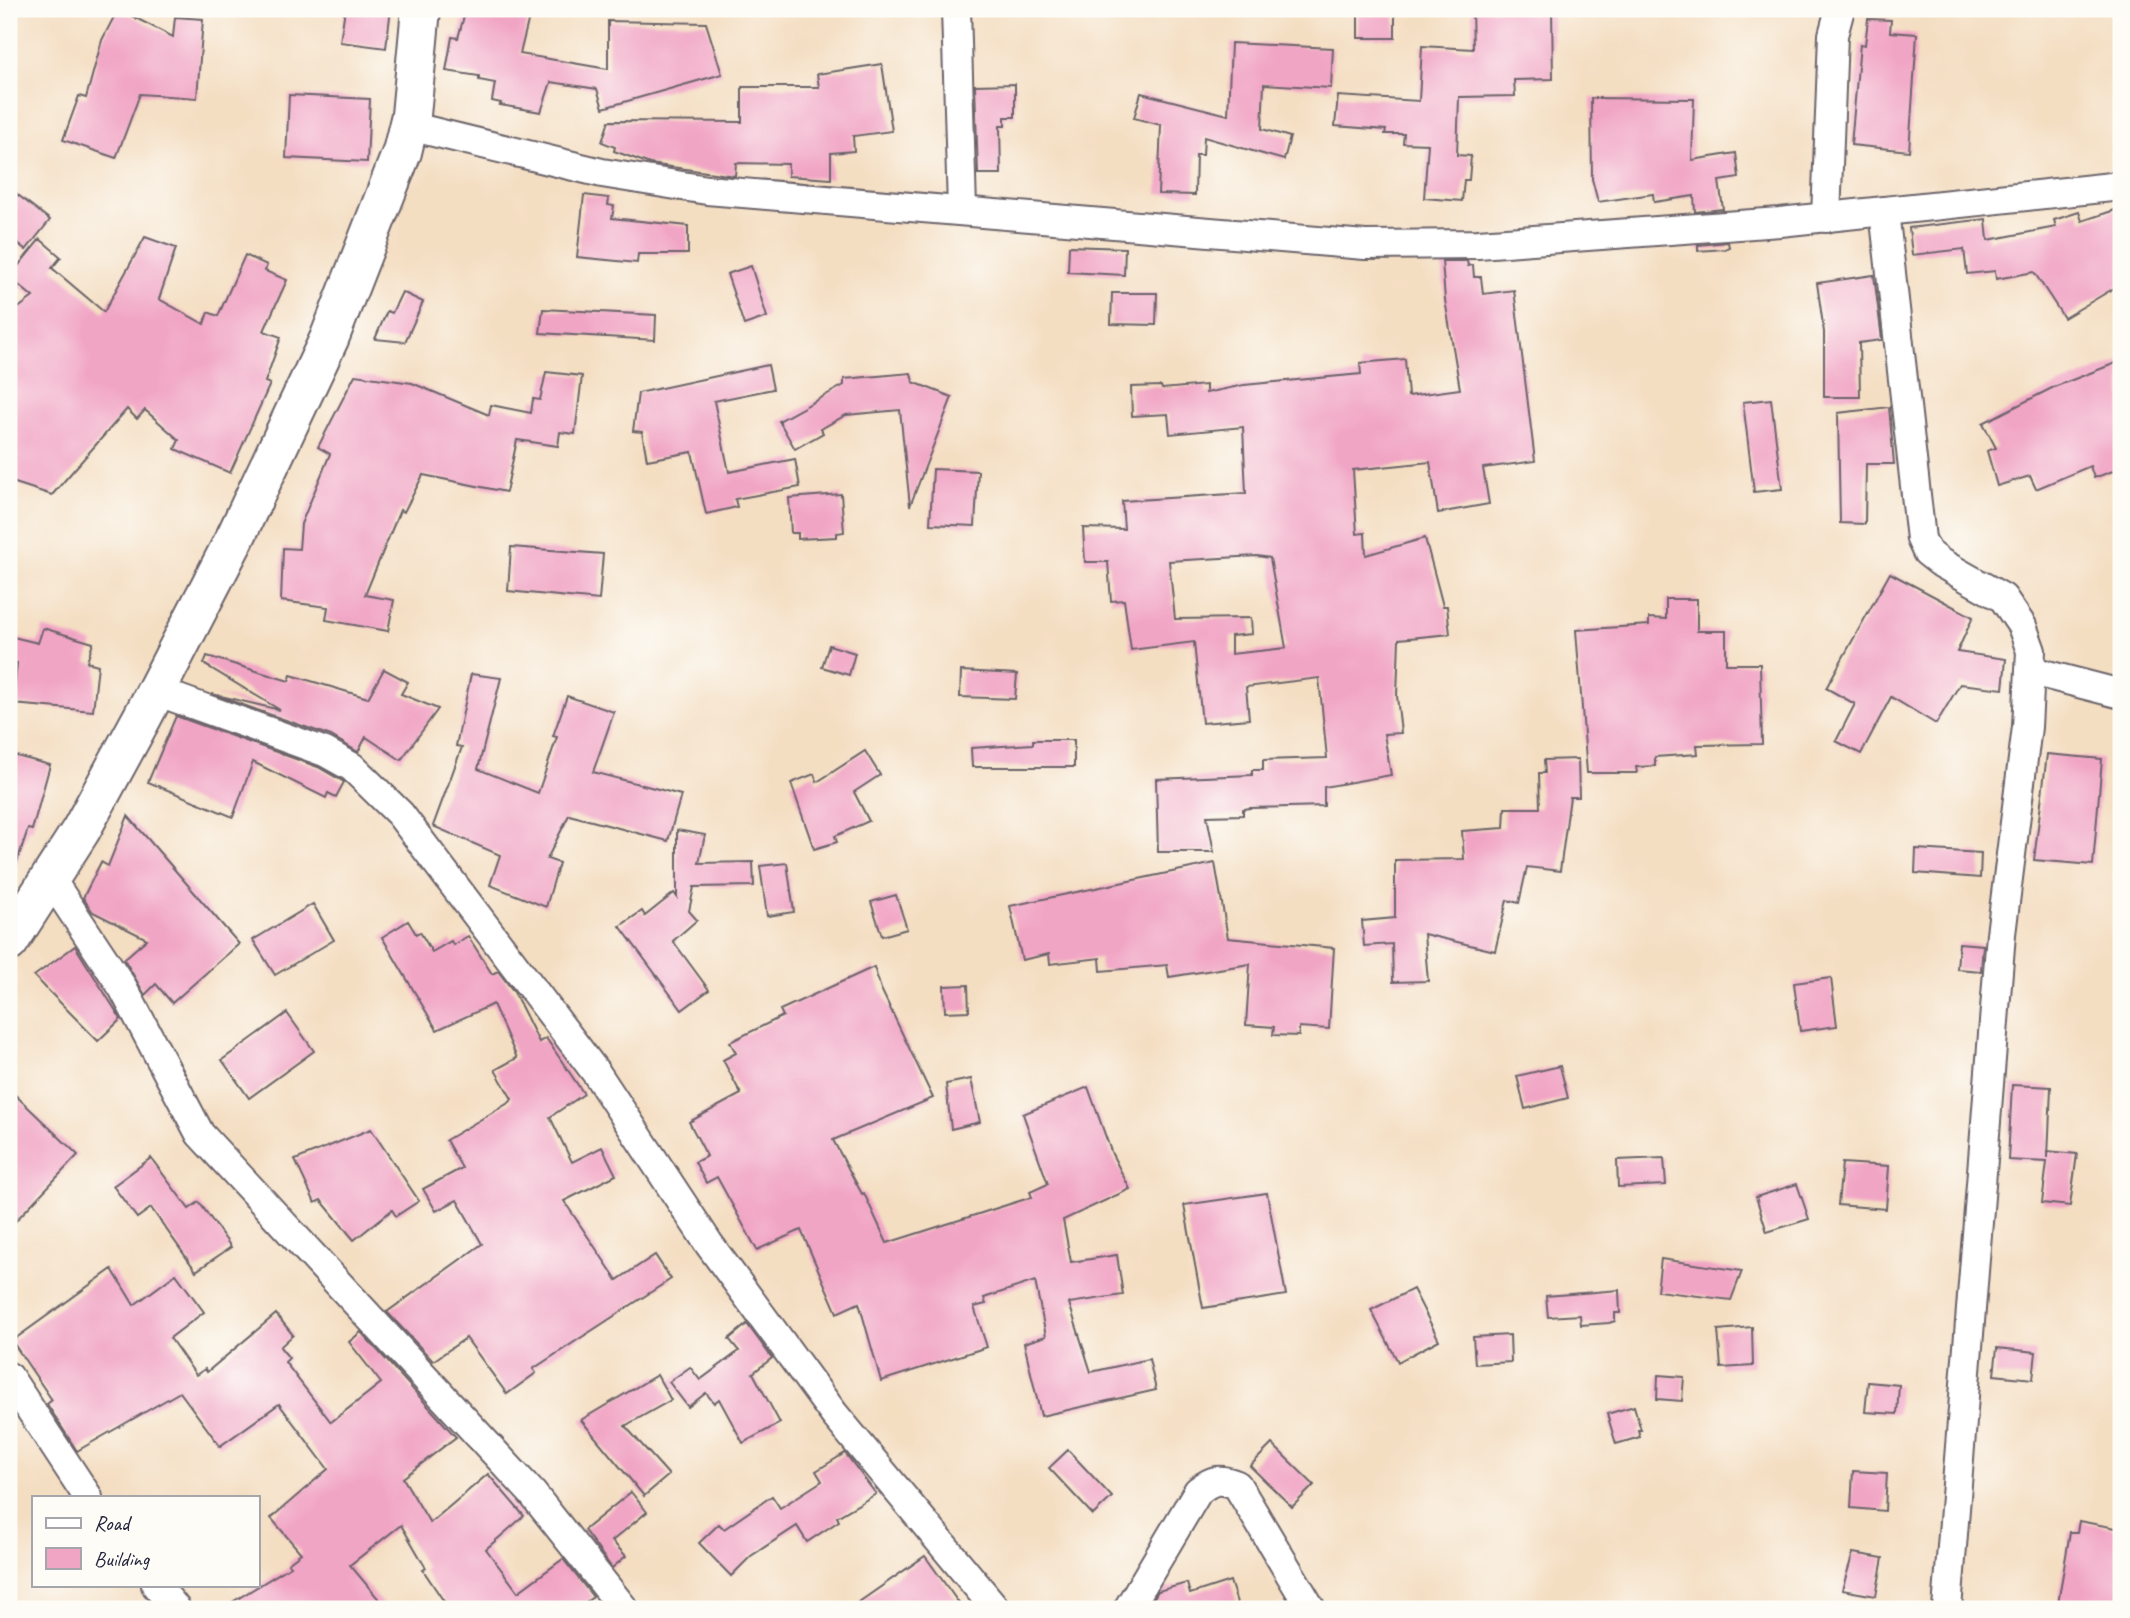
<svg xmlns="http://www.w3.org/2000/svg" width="2130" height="1618" font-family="Caveat,sans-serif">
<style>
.building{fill:#f1a5c5;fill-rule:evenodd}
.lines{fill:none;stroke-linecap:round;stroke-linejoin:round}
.street-casing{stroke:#6c646a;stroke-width:32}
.secondary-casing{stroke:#6c646a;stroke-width:42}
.street{stroke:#fff;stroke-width:28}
.secondary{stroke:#fff;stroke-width:38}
</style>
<rect width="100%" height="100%" fill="#fdfcf7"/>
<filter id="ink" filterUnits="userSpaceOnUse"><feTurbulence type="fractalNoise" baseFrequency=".0143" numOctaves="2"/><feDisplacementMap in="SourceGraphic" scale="14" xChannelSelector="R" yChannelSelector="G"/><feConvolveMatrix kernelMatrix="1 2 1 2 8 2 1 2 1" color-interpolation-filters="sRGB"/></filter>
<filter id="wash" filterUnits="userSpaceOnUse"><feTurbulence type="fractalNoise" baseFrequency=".00686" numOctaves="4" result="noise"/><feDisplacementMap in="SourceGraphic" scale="28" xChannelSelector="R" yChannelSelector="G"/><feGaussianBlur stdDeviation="1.57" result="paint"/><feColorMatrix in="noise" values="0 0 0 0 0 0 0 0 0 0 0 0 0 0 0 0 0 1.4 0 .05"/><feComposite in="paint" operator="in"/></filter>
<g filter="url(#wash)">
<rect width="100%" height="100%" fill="#f4dec2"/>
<g id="blocks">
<g class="building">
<path d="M118,9L173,37L175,17L203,19L197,98L140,94L116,158L63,140L79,96L86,98L102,40Z"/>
<path d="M345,9H391L386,48L340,42Z"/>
<path d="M466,9H531L520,54L608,69V21L706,23L722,74L603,108L597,89L551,82L541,112L500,105L501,103L492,101L495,83L479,80V76L446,71L452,37L458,38Z"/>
<path d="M1472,9H1552L1553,79L1514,80L1515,96L1459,97L1457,155L1471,156L1469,180H1464L1462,201L1424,198L1428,144L1403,143L1404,134H1385L1386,130L1335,126L1338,96L1419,101L1422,46L1473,49Z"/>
<rect x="1358" y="10" width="37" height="28"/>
<path d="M1868,19L1891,20L1890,32L1917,34L1909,151L1851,145L1860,44L1865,45Z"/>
<path d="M1231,43L1333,48L1331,88L1264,84L1262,129L1290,137L1284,160L1204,137L1203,155H1196L1195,195L1158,194L1161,125L1134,118L1141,93L1228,115Z"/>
<path d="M882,64L892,131L853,136L854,151L831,153V179L788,176V164L736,163L735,176L650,164L614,151L615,147L602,142L609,121L742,122V87H819L817,74Z"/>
<path d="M1015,84V117H1005V126H1000L1001,174H978L975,85Z"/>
<path d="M289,95L370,99L367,162L286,158Z"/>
<path d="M1591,98L1694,99L1692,160L1736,153L1739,178L1719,181L1723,209L1695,212L1694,196L1654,202L1653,194L1598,202L1592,179Z"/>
<path d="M9,188L50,220L26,250L9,236Z"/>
<path d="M584,195L609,198L608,205L614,206L612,218L688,226V254H638L637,263L577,257Z"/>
<path d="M2121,208V284L2064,318L2034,272L1996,279L1995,271L1967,274L1964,249L1912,255L1909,228L1986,219L1988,240L2056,227L2054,220L2079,212L2082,221Z"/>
<path d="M145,237L176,248L159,299L204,324L208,312L218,316L245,255L267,265L265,271L287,280L264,331L281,337L265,382L270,384L230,473L175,449L179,440L145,410L137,419L127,409L52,495L9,481V315L33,297L9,277L40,239L61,257L52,268L104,312Z"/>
<path d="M1728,242L1729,247L1725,249L1698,251V245Z"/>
<path d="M1069,246L1125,248L1124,275L1068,272Z"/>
<path d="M1442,261H1467L1468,266L1473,265L1474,277H1481L1483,294L1514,290L1535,461L1483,468L1489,504L1438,513L1430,462L1353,470L1357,534L1365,533L1366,555L1425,538L1443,606H1447L1450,634L1399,639L1397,696L1401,733L1384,734L1391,775L1324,787V806L1250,808L1243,809V815L1207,816L1214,852H1158L1156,779L1252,775V770H1263V760L1327,758L1319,678L1246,687L1249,719L1202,723L1194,642L1131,650L1124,600L1111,601L1108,562H1085L1083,528L1124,529L1122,501L1246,493L1243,427L1170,434L1168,414L1132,416L1131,387L1161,386L1162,389L1206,385V393L1244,385L1361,374L1360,363L1405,359L1408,396L1460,389L1445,300ZM1257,556L1270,558L1286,648L1231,654V636L1252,634L1251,618L1175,619L1169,561Z"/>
<path d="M751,266L767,317L744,325L727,274Z"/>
<path d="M1874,275L1882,340L1859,343L1860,397H1824V332L1817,283Z"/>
<path d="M402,292L423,302L405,342L375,339L387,311L392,313Z"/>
<path d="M1112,293H1157L1156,325L1111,324Z"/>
<path d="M543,309L656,315L655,340L540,333Z"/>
<path d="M2121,361V468L2094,478L2090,466L2036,489L2030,476L1997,486L1987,451L1996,448L1983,423L2054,387Z"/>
<path d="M768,365L773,389L714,401L729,472L795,459L800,487L735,499L737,507L706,514L692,452L647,460L642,432L633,431L638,393Z"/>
<path d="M546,372L582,376L575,434L560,432L558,446L517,440L506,492L423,475L404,512L400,510L365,595L394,600L388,631L326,620L328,607L281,601L283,548L299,549L301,524L330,454L318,447L355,375L412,383L489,415L491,405L531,413L533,399L540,400Z"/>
<path d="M911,373L913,382L952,397L910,506L900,410L846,415L821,429L823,433L795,449L779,421L844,385V379Z"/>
<path d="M1771,399L1782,489L1754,492L1743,402Z"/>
<path d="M1889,407L1894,464H1866L1865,524L1840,523L1838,413Z"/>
<path d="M933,469L978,471L975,526L930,524Z"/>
<path d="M841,494L844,532L837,533V537L798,539V533H791L789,498Z"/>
<path d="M511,547L603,554L599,600L508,591Z"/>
<path d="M1890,573L1973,617L1957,652L2006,659L2003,689L1960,684L1936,724L1891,697L1861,754L1836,741L1855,704L1826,688Z"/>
<path d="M1666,599H1697V631H1726V664H1760L1762,744L1697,745L1698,754L1655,757V766L1636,767L1637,773H1587L1576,630L1649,625V618L1666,619Z"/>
<path d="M43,628L93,643L87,662L98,665L93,711L13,704L17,663L9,661V636L38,643Z"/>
<path d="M829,645L855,653L849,675L822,667Z"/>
<path d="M207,656L289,681L291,675L368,698L384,669L408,682L401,694L438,709L401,760L366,737L358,752L331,736L212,694L280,710L204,664Z"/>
<path d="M961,671L1017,674L1015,699L960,697Z"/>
<path d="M471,674L501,678L478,769L538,793L557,737L553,736L567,696L614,712L593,772L681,795L668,841L569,815L547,859L559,863L546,907L490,885L500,855L433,826L462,747L456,746Z"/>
<path d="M176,716L318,767L344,782L336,797L328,793L326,798L253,762L233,817L148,782Z"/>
<path d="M1033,740H1074V767H972L971,748L1033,744Z"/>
<path d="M865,751L880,775L854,792L869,821L835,836L837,842L814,849L791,783L814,774L817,782Z"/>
<path d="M9,754L50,765L32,830L28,829L13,874L9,873Z"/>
<path d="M2047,754L2102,759L2093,865L2034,860Z"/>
<path d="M1578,759L1579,797H1570L1560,871L1527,867L1519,903L1507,900L1495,951L1424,934L1428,981L1393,982L1392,944L1364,946L1362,921L1395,918V860L1464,859L1462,831L1504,828L1505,808H1540L1539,773H1545L1544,760Z"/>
<path d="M128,816L239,944L172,1003L156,984L145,995L124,959L147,939L93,912L83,898L101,862L108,866Z"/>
<path d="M677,830L705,835L699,863L753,862L754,886L694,887L689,911L697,920L673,941L709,990L682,1010L620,926L642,911L645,916L674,893L677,897Z"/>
<path d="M1916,849L1981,853L1980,878L1915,873Z"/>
<path d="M787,863L794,912L767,916L760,866Z"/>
<path d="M1215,863L1228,938L1334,948L1329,1029L1299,1027V1036L1273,1035L1274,1027L1246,1025L1250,964L1169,977L1167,965L1101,971L1100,958L1050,964L1049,954L1022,960L1010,906Z"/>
<path d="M896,895L907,929L882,936L871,902Z"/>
<path d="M313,904L334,940L275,975L253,940Z"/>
<path d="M408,921L416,934L420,932L432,952L451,941L453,945L468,936L492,974L498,971L514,992L539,1042L546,1038L584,1094L550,1117L572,1162L602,1147L616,1175L564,1201L617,1280L655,1255L671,1279L533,1369L536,1373L507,1394L466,1338L433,1361L387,1312L482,1244L457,1200L436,1211L423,1189L462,1168L446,1140L510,1102L512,1099L495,1070L517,1058L493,1004L437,1030L382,937Z"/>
<path d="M1959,943L1983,945L1981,971L1957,969Z"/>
<path d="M75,946L121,1019L98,1041L34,976Z"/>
<path d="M874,967L881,989L933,1098L833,1140L862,1194L864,1193L887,1243L1032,1197L1030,1192L1048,1184L1023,1114L1088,1087L1112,1154L1130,1189L1063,1220L1071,1262L1117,1255L1123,1295L1069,1303L1091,1372L1149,1359L1156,1390L1041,1416L1024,1343L1046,1336L1035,1281L984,1298L986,1304L974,1307L987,1347L881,1381L859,1303L837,1313L801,1230L757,1250L717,1177L706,1183L695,1162L707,1156L689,1122L741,1094L723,1060L736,1053L730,1042L783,1016L780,1010Z"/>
<path d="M1831,978L1837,1026L1800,1031L1794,983Z"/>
<path d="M968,985L969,1011L945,1012L944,986Z"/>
<path d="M287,1013L314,1051L249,1098L222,1060Z"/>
<path d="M1560,1066L1568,1098L1525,1109L1517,1076Z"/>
<path d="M971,1079L980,1122L951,1129L946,1084Z"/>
<path d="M2012,1085L2051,1087L2048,1158V1151L2077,1154L2070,1206L2042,1203L2047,1162L2008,1160Z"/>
<path d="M9,1089L78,1155L9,1228Z"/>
<path d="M371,1129L419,1201L396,1216L392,1210L354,1240L321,1200L315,1203L295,1160Z"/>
<path d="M151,1158L189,1209L199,1202L231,1247L196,1271L151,1208L137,1218L113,1186Z"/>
<path d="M1664,1158L1666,1185L1618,1187L1617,1160Z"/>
<path d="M1842,1163L1889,1166L1886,1209L1838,1205Z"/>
<path d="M1797,1184L1809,1219L1767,1232L1756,1197Z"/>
<path d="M1267,1193L1286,1295L1203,1308L1184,1205Z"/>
<path d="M1661,1259L1742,1271L1731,1300L1657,1291Z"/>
<path d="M112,1269L134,1305L176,1274L204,1312L170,1338L196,1375L205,1369L207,1372L276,1314L293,1335L280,1347L289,1358L285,1362L331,1422L381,1383L349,1342L361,1332L456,1437L403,1478L430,1523L488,1474L524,1516L486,1549L518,1592L563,1559L593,1597L576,1609H449L423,1570L426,1568L401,1525L350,1565L387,1609H221L291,1566L288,1563L301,1553L271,1518L328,1469L279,1404L220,1446L180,1392L77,1451L47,1404L52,1400L12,1341Z"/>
<path d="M1413,1289L1439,1340L1398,1362L1371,1310Z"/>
<path d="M1619,1290L1620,1313H1615V1321L1609,1323L1581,1325L1580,1315L1548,1317L1546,1296Z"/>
<path d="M747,1324L772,1358L753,1373L780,1423L743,1443L719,1399L714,1403L706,1393L688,1407L669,1382L690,1367L700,1380L739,1351L729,1339Z"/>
<path d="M1752,1327L1753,1366L1721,1368L1718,1330Z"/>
<path d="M1510,1335L1511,1362L1475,1364L1473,1337Z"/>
<path d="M1997,1348L2036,1352L2033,1379L1994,1375Z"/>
<path d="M657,1375L671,1400L625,1426L669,1475L644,1496L581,1420Z"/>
<path d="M1658,1375L1684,1377L1682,1401L1657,1399Z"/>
<path d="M1868,1382L1899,1385L1897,1414L1865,1412Z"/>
<path d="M1634,1406L1641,1430H1638L1640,1437L1616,1444L1607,1414Z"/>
<path d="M1272,1444L1314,1485L1292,1507L1250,1466Z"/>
<path d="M1068,1450L1112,1497L1093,1515L1049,1468Z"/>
<path d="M845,1453L876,1494L837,1517L839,1521L807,1542L797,1526L751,1556L731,1576L699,1543L719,1524L724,1529L772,1496L780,1508L822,1481L816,1471Z"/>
<path d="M1853,1471L1887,1473L1885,1511L1851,1508Z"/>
<path d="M631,1492L647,1512L612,1541L626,1556L612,1568L584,1530Z"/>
<path d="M2079,1521L2121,1529V1609H2057L2070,1532H2077Z"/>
<path d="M1853,1553L1883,1558L1876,1596L1842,1590Z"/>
<path d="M925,1556L963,1609H849Z"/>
<path d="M1230,1581L1239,1609H1147L1158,1591L1187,1583L1190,1594Z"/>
</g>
</g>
</g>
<g filter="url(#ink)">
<use href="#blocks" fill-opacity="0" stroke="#6c646a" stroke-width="2"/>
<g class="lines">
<g class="street-casing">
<g id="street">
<path d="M956,9L962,209"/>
<path d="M409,126L602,173L707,190L1365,245L1478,244L1780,222L2121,186"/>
<path d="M1884,211L1921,539L1927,552L1941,563L2003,598L2022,626L2031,651L2027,727L2001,934L1947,1609"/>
<path d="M1826,218L1833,35L1840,9"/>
<path d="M2032,671L2121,694"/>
<path d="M156,691L325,752L352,767L400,814L597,1074L709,1244L834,1414L996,1609"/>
<path d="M50,878L123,988L200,1134L532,1493L624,1609"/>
<path d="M9,1377L88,1497"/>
<path d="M156,1585L176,1609"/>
<path d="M1128,1609L1198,1491C1213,1479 1220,1478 1237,1485L1311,1609"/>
</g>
</g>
<g class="secondary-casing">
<path id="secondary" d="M9,942L81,830L143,716L235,538L329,339L402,152L411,115L421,9"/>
</g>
<use href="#street" class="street"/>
<use href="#secondary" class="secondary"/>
</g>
</g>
<rect width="2130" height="1618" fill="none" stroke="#fdfcf7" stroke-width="35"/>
<rect x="32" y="1496" width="228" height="91" fill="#fdfcf7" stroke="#a5a5ac" stroke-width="2"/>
<rect x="46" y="1518" width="35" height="10" fill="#ffffff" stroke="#a5a5ac" stroke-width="2"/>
<text x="94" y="1530" font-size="21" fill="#22223b">Road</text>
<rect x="46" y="1548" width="35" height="21" fill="#f1a5c5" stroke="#a5a5ac" stroke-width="2"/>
<text x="94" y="1566" font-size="21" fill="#22223b">Building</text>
</svg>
